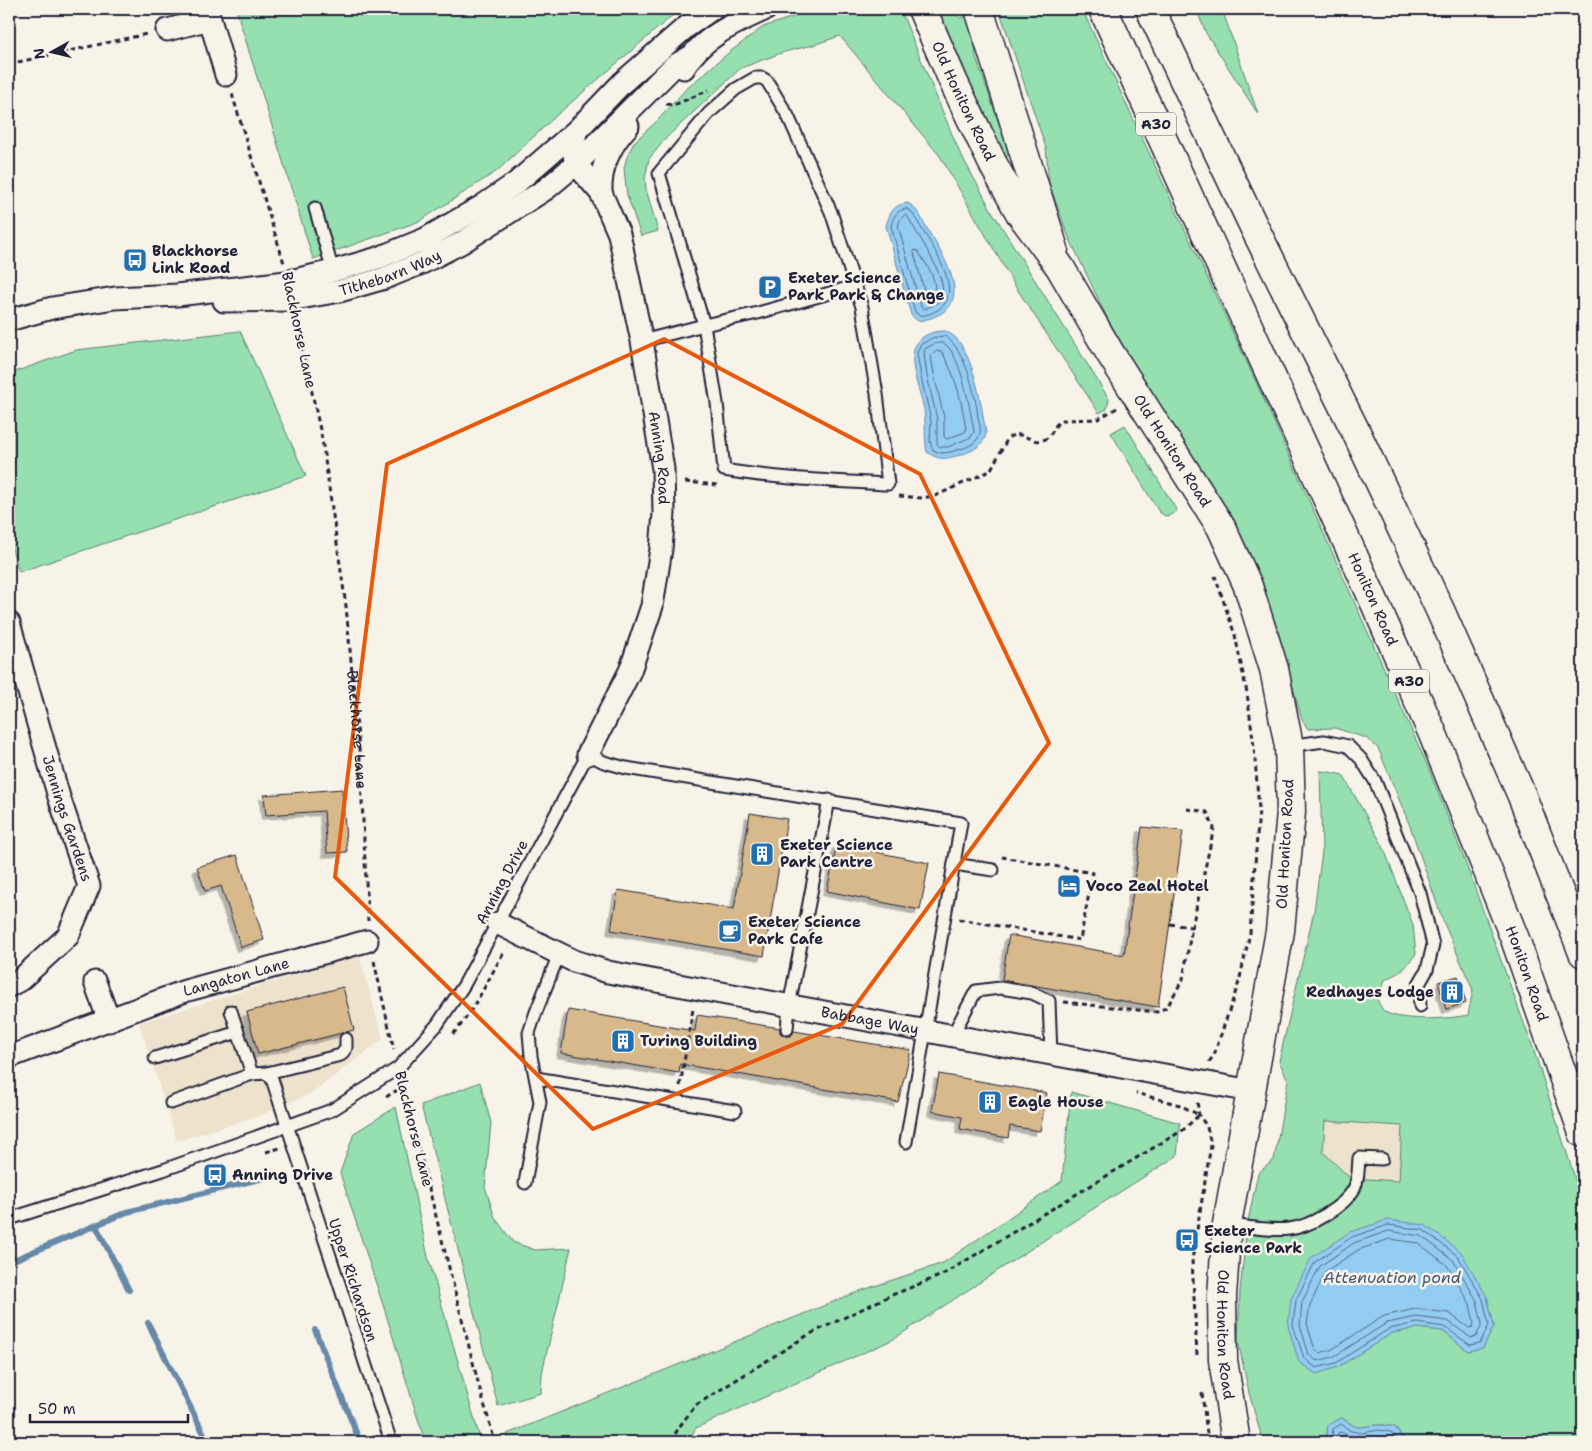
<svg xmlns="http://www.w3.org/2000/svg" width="1592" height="1451" font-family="'Shantell Sans',sans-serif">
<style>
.built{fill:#ede2cc}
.green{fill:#96dfaf;stroke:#5c8075;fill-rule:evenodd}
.water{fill:#93ccf2;stroke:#6688a9}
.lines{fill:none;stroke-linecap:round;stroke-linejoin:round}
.shore{stroke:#4f6684;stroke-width:1}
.stream{stroke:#6688a9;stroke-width:6}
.building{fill:#d7b98b;stroke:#22223b;filter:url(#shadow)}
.lane-casing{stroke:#22223b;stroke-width:15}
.street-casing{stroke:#22223b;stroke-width:25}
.secondary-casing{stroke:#22223b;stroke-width:31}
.highway-casing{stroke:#22223b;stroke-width:31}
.path{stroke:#22223b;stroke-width:3;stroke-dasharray:5 4;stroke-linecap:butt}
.lane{stroke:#f7f3e8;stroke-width:11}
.street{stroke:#f7f3e8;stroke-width:21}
.secondary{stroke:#f7f3e8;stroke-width:28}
.highway{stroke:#f7f3e8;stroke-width:28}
.marked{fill:none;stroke:#e8590c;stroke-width:4;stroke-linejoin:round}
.labels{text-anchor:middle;stroke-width:5;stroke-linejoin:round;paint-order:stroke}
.shield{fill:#f7f3e8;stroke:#62616f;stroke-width:1}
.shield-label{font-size:14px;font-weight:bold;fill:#22223b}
.street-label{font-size:15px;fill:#22223b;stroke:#f7f3e8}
.poi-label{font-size:15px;font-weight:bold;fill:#22223b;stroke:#f7f3e8;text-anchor:start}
.water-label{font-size:16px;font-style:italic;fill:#445572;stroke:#f7f3e8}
</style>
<defs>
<filter id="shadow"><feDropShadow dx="-4.5" dy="4.5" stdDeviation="0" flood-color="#0004"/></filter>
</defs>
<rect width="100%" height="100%" fill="#f7f3e8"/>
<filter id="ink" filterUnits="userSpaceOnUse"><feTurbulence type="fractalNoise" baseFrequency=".02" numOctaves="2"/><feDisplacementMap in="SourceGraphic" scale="10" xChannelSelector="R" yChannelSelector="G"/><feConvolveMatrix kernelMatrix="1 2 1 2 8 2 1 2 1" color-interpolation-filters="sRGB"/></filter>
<g filter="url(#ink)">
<g class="built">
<path d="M359,955L383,1039L312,1093L261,1115L177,1141L139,1023Z"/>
<path d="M1325,1121L1402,1126L1399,1181L1350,1178L1323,1152Z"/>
</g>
<g class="green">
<path d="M236,9H680L559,113L497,171L420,221L313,259Z"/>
<path d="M817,9H900L959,151L993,213L1109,399L1107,409L1099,413L1015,286L940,156L840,36L813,45L784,52L741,68L667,137L649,159L645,178L646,189L658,231L641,236L627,195L625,178L624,168L627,157L634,142L658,120L685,90L727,54L763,27Z"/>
<path d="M937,9H948L960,18L970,15L974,31L976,57L1010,155L1005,157L962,69Z"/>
<path d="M999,9H1082L1262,395L1428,767L1463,856L1533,1048L1583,1203V1442H1405L1395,1427C1390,1426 1384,1425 1379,1425C1358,1426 1361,1432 1342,1418L1328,1425L1326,1442H1263L1249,1393L1238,1341L1240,1291L1247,1226L1258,1173L1274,1160L1288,1080L1279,1061L1314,911L1322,852L1320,771L1329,772L1343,775L1383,846L1413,925L1416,954L1403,970L1385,980L1377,999C1379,1003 1381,1009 1385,1012C1402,1022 1449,1019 1468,1015L1473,990L1443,921L1410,826L1378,748L1366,738L1335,728L1308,729L1302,720L1278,633L1256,575L1226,514L1110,324L1066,231L1049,183L1046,148ZM1325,1121L1402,1126L1399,1181L1350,1178L1323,1152ZM1311,1258L1487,1297L1494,1326L1483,1347L1468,1351L1443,1331L1418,1328L1392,1333L1338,1367Z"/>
<path d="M1196,9H1222L1258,114L1206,33Z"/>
<path d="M240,331L306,476L19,572L9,540V374L76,350Z"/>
<path d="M1125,425L1177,511L1167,517L1159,512L1111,433Z"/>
<path d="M480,1082L491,1123L485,1187L495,1218L513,1242L535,1250L571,1248L542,1373L541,1393L498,1406L421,1105Z"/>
<path d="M1071,1092L1180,1123L1177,1156L1055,1233L892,1340L696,1428L688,1442H510L507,1434L860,1291L943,1263L1062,1181Z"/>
<path d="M396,1107L428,1257L481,1442H425L385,1311L340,1173L354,1133Z"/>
</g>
<g class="water">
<path d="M908,203C920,210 924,225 932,237C952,270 975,312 918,321L911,315L886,226C890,212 893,205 908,203Z"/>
<path d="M946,331C949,333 953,335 956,338C973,358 980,396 984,422C985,426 986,431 986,434C984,446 970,452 960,455C945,459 940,461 927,452C924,438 926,423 924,409C919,385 898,344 931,333C935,331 942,331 946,331Z"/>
<path d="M1388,1220L1425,1225L1461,1252L1487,1297L1494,1326L1483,1348L1468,1351L1443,1331L1418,1328L1392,1333L1338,1367L1316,1374L1299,1362L1288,1326L1291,1299L1311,1258L1350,1232Z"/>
<path d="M1342,1418C1361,1432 1358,1426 1379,1425C1384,1425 1390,1426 1395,1427L1405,1442H1326L1328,1425Z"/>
</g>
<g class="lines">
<g class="shore">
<path d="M907,209L912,212C926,240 982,306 920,316L915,312L891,226C893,217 897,209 907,209Z"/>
<path d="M905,215L908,217C916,233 948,278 942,295C940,303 932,306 924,309L921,307L898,226L900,220Z"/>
<path d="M915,250L918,251C926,264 936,277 935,292L929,299L926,297L914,253Z"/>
<path d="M945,336C966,350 975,393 978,417C979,423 982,431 979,436C976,444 966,448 957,450C948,453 940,455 932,449L930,441L931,420L921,377L917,353L920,345L932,338Z"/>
<path d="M934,344C938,343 942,342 945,344C961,355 971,413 974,432L971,437L948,447H940L937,444V419L927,376L924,354L925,349Z"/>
<path d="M937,351L942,352C956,376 962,402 966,430L965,432L947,439L944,437V418L934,374L931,356Z"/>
<path d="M1389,1225L1423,1230L1458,1256L1483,1299L1489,1325L1480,1343L1470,1345L1445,1327L1417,1323L1389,1329L1336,1363L1316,1368L1304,1358L1293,1325L1296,1300L1315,1262L1352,1237Z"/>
<path d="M1389,1231L1421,1236L1453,1260L1477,1301L1482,1324L1476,1337L1471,1338L1448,1321L1416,1317L1387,1323L1333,1357L1317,1361L1309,1355L1300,1325L1302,1302L1320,1266L1354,1243Z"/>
<path d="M1390,1239L1418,1243L1447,1265L1470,1304L1474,1323L1473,1327L1469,1328L1449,1313L1415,1309L1384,1316L1331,1350L1319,1353L1315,1350L1307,1324L1310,1305L1326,1271L1358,1250Z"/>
<path d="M1331,1442L1333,1429L1341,1424L1351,1431L1362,1433L1379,1430L1391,1432L1399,1442"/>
<path d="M1337,1442L1338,1433L1341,1432C1362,1444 1367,1434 1387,1437L1392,1442"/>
</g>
<g class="stream">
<path d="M96,1226L129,1290"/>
<path d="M9,1262L127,1212L268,1177"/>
<path d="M148,1323L208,1442"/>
<path d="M315,1330L360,1442"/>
</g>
</g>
<g class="building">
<path d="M342,789L347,852L327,853L324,811L266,815L264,795Z"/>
<path d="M750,813L787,819L764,956L611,930L618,890L734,909Z"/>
<path d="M1142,827L1183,831L1158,1007L1002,980L1009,935L1124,955Z"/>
<path d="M837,844L929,863L920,910L827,891Z"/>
<path d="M237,855L264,940L241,947L221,886L205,891L197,867Z"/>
<path d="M1458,976L1466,1003L1446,1009L1438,982Z"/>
<path d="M343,987L354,1030L258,1054L247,1012Z"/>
<path d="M568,1010L695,1031L697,1015L780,1028V1033L786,1036H791L794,1031L911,1050L898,1102L680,1064L679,1073L561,1053Z"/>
<path d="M939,1074L1047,1093L1040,1131L1010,1126L1008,1138L960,1129L962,1117L932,1111Z"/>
</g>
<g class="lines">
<g class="lane-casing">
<g id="lane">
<path d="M755,78H762L767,81L788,116L831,212L862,307L877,394L888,484C833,481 778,479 724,470L717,403L704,325L659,173L709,113L736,89Z"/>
<path d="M315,208L334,275"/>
<path d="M642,341L704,325L758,313L855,286"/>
<path d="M1289,746L1324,741L1348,746L1361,759L1375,781L1420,893L1433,945L1427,970L1419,984L1420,1006"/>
<path d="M954,864L993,870"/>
<path d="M231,1011L252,1074"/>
<path d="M787,1029L789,1006L829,800"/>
<path d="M952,1036L976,991L1000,988L1032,993L1049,1001L1051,1054"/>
<path d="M155,1058L238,1032"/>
<path d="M267,1073L341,1055L346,1048V1039"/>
<path d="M536,1078L735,1111"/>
<path d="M171,1103L252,1074L267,1073L272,1079L391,1442"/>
<path d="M525,1183L540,1102L531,1056L529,1033L536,1012L559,954"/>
<path d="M9,1219L163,1170L332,1110L398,1068L437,1025L464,985L588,754L604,762L626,768L961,823L906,1142"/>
<path d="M1227,1224C1248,1227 1269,1231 1289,1229C1309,1227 1344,1207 1354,1189C1359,1179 1358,1169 1359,1158L1382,1159"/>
</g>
</g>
<g class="street-casing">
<g id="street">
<path d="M207,9L226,75"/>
<path d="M167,30L210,19"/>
<path d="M684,68C700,38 735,23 766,9"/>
<path id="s2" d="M577,130L572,146L576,164L601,193L619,234L642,341L663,469L664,513L661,549L652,606L630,671L588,754"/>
<path d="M601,193C600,168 610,145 628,126"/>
<path id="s3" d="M224,301L289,300L340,291L385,278L422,263L461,243L546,189L576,164L674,66L690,57"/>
<path d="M9,320L52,308L115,298L177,295L286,282L333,271L378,258L425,239L482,206L516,183L577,130L623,82L685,28L712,9"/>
<path id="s4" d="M9,623L59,797L89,886L68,936L20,980L9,986"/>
<path id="s5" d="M497,923L574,961L608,972L1251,1091"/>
<path d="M95,982L109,1021"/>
<path id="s6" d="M9,1057L185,991L367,941"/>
</g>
</g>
<g class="secondary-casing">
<g id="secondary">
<path id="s7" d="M922,9L954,83L993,164L1020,213L1060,267L1110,353L1221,527L1248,586L1274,669L1289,746L1291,812L1280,931L1227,1224L1222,1296L1223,1360L1236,1442"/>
<path d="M979,9L1054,249"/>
</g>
</g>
<g class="highway-casing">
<g id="highway">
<path id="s8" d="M1103,9L1370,592L1432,732L1515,939L1583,1133"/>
<path d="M1150,9L1254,227L1357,434L1440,610L1522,796L1583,953"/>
</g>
</g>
<g class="path">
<path d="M786,13L800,9"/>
<path d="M9,64L147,34"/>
<path d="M232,94L284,263"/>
<path d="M666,104L674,105L709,90"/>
<path id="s1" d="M295,320L298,327L322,439L346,606L360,760L368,921"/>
<path d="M685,482L718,485"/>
<path d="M899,496L921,498L935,496L990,471L1008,438C1022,428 1029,444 1043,440C1053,437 1053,424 1062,420L1098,419L1117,408"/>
<path d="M1187,809L1207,812L1214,828L1192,927"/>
<path d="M959,919L1080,940L1093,873L1002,857"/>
<path d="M374,961L394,1050"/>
<path d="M1064,1002L1157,1012L1167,1007L1183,979L1192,927L1170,924"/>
<path d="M453,1034C473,1013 490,976 505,950"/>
<path d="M1209,1062L1214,1055L1239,982L1250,933L1259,809L1254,747L1247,693L1235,635L1215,576"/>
<path d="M402,1082L479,1386L495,1442"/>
<path d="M680,1086L693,1009"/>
<path d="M386,1097L404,1086"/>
<path d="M266,1152L280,1148"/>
<path d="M1197,1355L1192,1260L1211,1145L1207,1127L1199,1115L1197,1101"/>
<path d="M1202,1393L1208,1442"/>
<path d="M671,1442L679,1427L696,1405L808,1335L887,1297L942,1275L1183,1130L1199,1115L1180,1105L1136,1093"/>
</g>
<use href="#lane" class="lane"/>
<use href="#street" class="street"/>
<use href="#secondary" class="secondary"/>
<use href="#highway" class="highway"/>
</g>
</g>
<path class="marked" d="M664,339L920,474L1049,743L842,1024L593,1129L335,877L387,464Z"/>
<defs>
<g id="bus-square" transform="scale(1.25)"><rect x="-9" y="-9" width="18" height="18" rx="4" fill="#1f6fb2" stroke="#f7f3e8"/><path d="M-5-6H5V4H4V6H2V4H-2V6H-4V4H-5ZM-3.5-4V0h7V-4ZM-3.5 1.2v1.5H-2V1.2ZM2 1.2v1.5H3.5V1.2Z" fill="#fff"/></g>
<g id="parking-square" transform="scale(1.25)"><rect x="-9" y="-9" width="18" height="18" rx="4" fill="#1f6fb2" stroke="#f7f3e8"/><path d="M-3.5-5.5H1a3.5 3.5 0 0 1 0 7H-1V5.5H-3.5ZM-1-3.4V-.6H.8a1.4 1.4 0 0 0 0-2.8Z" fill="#fff"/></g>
<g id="building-square" transform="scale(1.25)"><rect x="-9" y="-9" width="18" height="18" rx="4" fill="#1f6fb2" stroke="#f7f3e8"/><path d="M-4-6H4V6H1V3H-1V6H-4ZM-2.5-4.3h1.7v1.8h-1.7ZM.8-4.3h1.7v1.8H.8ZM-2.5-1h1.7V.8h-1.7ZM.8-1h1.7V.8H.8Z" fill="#fff"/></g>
<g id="hotel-square" transform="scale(1.25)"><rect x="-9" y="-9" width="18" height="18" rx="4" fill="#1f6fb2" stroke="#f7f3e8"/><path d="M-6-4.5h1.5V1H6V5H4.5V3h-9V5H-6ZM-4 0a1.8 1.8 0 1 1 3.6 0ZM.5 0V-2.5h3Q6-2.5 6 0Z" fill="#fff"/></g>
<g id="cafe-square" transform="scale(1.25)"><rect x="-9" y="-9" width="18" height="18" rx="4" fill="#1f6fb2" stroke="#f7f3e8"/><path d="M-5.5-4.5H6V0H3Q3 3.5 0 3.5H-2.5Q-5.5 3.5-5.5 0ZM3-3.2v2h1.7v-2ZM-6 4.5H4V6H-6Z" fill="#fff"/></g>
</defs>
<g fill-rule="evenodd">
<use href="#bus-square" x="135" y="260"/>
<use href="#parking-square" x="770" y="287"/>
<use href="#building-square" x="762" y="854"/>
<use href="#hotel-square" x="1069" y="886"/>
<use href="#cafe-square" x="730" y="931"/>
<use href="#building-square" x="1452" y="992"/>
<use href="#building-square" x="623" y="1041"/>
<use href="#building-square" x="990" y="1102"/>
<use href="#bus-square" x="215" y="1175"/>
<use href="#bus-square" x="1187" y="1240"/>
</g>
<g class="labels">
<g class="shield">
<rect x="1136" y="112.5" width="40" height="23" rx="4"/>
<rect x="1389" y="669.5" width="40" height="23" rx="4"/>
</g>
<g class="shield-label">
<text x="1156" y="129">A30</text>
<text x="1409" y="686">A30</text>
</g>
<g class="street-label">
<text dy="5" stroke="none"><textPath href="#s7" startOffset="101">Old Honiton Road</textPath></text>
<text dy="5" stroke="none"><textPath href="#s3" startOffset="170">Tithebarn Way</textPath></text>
<text transform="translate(299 330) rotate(78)" y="5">Blackhorse Lane</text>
<text dy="5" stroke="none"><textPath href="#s7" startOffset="509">Old Honiton Road</textPath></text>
<text dy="5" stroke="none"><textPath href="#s2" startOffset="346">Anning Road</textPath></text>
<text dy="5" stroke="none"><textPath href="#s8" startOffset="649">Honiton Road</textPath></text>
<text dy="5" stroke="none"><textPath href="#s1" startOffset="415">Blackhorse Lane</textPath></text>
<text dy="5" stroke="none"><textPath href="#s4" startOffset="204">Jennings Gardens</textPath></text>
<text transform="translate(1285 844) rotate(-87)" y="5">Old Honiton Road</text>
<text transform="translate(502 882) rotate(-62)" y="5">Anning Drive</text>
<text dy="5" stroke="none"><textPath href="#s8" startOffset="1054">Honiton Road</textPath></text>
<text dy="5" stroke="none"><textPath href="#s6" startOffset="241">Langaton Lane</textPath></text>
<text dy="5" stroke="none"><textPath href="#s5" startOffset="388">Babbage Way</textPath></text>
<text transform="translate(414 1129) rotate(76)" y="5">Blackhorse Lane</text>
<text transform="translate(353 1280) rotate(72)" y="5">Upper Richardson</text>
<text dy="5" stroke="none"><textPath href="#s7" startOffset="1424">Old Honiton Road</textPath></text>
</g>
<g class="poi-label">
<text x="152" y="256">Blackhorse<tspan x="152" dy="17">Link Road</tspan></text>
<text x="788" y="283">Exeter Science<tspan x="788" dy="17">Park Park &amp; Change</tspan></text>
<text x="780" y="850">Exeter Science<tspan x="780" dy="17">Park Centre</tspan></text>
<text x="1086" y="891">Voco Zeal Hotel</text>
<text x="748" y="927">Exeter Science<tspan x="748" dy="17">Park Cafe</tspan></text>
<text x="1434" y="997" text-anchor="end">Redhayes Lodge</text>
<text x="640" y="1046">Turing Building</text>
<text x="1008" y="1107">Eagle House</text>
<text x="232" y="1180">Anning Drive</text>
<text x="1204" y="1236">Exeter<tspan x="1204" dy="17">Science Park</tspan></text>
</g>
<g class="water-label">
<text x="1392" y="1283">Attenuation pond</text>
</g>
</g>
<rect width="1592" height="1451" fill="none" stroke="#f7f3e8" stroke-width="30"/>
<rect x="15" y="15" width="1562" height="1421" fill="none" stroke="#22223b" stroke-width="2" filter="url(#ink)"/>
<g transform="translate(52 52) rotate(262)" stroke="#f7f3e8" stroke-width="4" paint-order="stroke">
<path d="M0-4L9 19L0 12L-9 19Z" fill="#22223b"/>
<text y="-8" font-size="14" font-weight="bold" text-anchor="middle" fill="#22223b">N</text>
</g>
<path d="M30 1414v8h158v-8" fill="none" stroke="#22223b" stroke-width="2.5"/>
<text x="38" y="1414" font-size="15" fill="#22223b" stroke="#f7f3e8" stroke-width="4" paint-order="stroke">50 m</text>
</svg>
